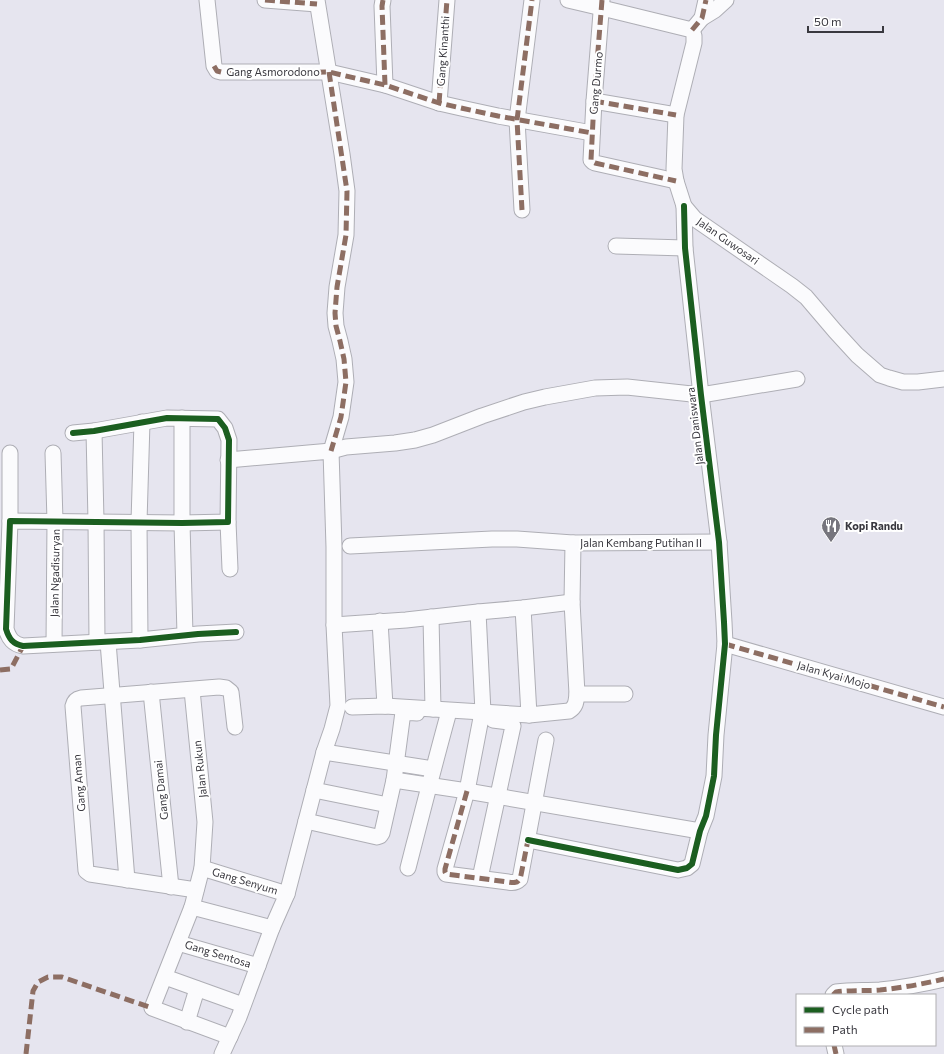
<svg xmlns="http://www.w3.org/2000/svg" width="944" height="1054" font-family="Commissioner,sans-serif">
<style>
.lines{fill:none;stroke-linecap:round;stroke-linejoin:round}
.minor-casing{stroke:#aeaeb5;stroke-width:17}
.minor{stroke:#fbfbfd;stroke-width:15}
.quiet{stroke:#8d6e63;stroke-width:5;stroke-dasharray:10 5;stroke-linecap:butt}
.cycleway-casing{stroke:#fff;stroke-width:8}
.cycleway{stroke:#1b5e20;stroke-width:6}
.labels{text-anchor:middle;stroke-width:4;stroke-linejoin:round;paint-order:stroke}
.street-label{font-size:11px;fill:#39383f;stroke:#fff}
.poi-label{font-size:11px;font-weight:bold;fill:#39383f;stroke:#fff;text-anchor:start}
</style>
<rect width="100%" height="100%" fill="#e6e5ef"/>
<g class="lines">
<g class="minor-casing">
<g id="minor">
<path d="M207,0L214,66L217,71L221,72H329L385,85L439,103L461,108L498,116L592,133"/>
<path d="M265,0L317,4"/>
<path d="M317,0L342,154L347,191L346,235L337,287L335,313L336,326L340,341L344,359L346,382L341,417L331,451"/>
<path d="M383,0L382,6L385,85"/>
<path d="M568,0L602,8L692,30L694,36V43L676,115L674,169L676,181L684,206L695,219L792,286L806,297L835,331L857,355L880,375L889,378L903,382H918L944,379"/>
<path d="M602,0L594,101L591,160L593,162L595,163L676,181"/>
<path d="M702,18L715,10L726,0"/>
<path d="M692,30L702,18L706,0"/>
<path d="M594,101L676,115"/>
<path d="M439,103L447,0"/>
<path d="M522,210L517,120L532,0"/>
<path d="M616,246L685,248"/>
<path d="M182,418V523L185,635"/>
<path d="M94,431L96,521L97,642"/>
<path d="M73,433L94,431L167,418L218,419L225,428L229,440L228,522L182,523L10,521L6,629C9,639 13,644 23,646L140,640L198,634L236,632"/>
<path d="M331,451L346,447L395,443L415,440L433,435L482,416L524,402L545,397L595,388L627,387L701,395L797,379"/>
<path d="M10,453V521"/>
<path d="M53,453L55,521L54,644"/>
<path d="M228,522L230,569"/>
<path d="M350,546L492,539H517L573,543"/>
<path d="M523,608L529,715"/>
<path d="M478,612L483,712"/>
<path d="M431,617L433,709"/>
<path d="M380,621L385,706"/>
<path d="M334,625L406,620L478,612L523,608L572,602"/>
<path d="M140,640L139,522L142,422"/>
<path d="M108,642L127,880"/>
<path d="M725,644L944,707"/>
<path d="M192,690L205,822L202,868L192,907L152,1008L230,1037"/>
<path d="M151,692L171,887"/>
<path d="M577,694H625"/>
<path d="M352,707L385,706L529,715L569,711C576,707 576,702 577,694L572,602L573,543L719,542"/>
<path d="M481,718L467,791L445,869V872L446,874L508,882C512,883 516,883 520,879L546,740"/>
<path d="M324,752L433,769"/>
<path d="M394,780L467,791L700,831"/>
<path d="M314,790L388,805"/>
<path d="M306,821L377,837L380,836L382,833L394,780L403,712L417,713"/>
<path d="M528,840L678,870L687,868L692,864L700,831L706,816L714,776L716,735L725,644L724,622L719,542L701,395L685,248L684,206"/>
<path d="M202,868L287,894"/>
<path d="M408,868C421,817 434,766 448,715"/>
<path d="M480,878L513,726L509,722L493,720"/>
<path d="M196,890L90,874L86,871L73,706C74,701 76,699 81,698L219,687L226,688L231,692L235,727"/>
<path d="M192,907L272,928"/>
<path d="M178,943L258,966"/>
<path d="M165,977L243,1005"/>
<path d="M833,995L836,992C851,990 865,991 880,990C901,988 923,984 944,979"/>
<path d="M187,1022L197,989"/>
<path d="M834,1045L836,1054"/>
<path d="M222,1054L239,1017L272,928L287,894L324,752L332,729L338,706L334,625V547L331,451L228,460"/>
</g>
</g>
<use href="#minor" class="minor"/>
<g class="quiet">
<path d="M265,0L317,4"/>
<path d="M383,0L382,6L385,85"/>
<path d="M602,0L594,101L591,160L593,162L595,163L676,181"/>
<path d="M692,30L702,18L706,0"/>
<path d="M214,66L217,71L225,73L329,72L385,85L439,103L461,108L498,116L592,133"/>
<path d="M329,72L347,191L346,235L337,287L335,313L336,326L340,341L344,359L346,382L341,417L331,451"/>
<path d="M594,101L676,115"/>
<path d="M439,103L447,0"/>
<path d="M522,210L517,120L532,0"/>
<path d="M725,644L944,707"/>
<path d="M0,670L11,669L23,646"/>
<path d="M467,791L445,869V872L446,874L508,882C515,883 519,884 521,875L528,840"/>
<path d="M833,995L836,992C851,990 865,991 880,990C901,988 923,984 944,979"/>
<path d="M834,1045L836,1054"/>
<path d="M26,1054L33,991L38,982L48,977H62L152,1008"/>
</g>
<g class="cycleway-casing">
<g id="cycleway">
<path d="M73,433L94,431L167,418L218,419L225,428L229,440L228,522L182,523L10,521L6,629C9,639 13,644 23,646L140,640L198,634L236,632"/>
<path d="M528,840L678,870L687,868L692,864L700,831L706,816L714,776L716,735L725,644L724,622L719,542L701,395L685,248L684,206"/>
</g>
</g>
<use href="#cycleway" class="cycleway"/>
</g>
<defs>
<g id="restaurant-pin" transform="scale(1)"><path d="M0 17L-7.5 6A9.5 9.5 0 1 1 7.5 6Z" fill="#76757d" stroke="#fff"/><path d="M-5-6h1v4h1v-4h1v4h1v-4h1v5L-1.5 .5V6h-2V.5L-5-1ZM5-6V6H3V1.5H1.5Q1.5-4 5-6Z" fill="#fff"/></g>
</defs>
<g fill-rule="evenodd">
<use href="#restaurant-pin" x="831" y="526"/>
</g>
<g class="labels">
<g class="street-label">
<text transform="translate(443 51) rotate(-86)" y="4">Gang Kinanthi</text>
<text x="273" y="76">Gang Asmorodono</text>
<text transform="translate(596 83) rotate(-85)" y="4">Gang Durmo</text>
<text transform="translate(728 241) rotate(35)" y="4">Jalan Guwosari</text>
<text transform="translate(695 426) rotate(-97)" y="4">Jalan Daniswara</text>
<text x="641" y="547">Jalan Kembang Putihan II</text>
<text transform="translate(55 573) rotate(-89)" y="4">Jalan Ngadisuryan</text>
<text transform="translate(834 675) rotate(16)" y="4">Jalan Kyai Mojo</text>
<text transform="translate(200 769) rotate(-96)" y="4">Jalan Rukun</text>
<text transform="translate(79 783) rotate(-95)" y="4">Gang Aman</text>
<text transform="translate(161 790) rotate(-96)" y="4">Gang Damai</text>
<text transform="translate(245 881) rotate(17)" y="4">Gang Senyum</text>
<text transform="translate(218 954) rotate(17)" y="4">Gang Sentosa</text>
</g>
<g class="poi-label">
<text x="845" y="530">Kopi Randu</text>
</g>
</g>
<rect x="796" y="994" width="140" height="52" fill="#ffffff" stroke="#b0afb2"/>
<rect x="804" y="1007" width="20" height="6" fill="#1b5e20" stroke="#b0afb2"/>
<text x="832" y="1014" font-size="12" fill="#39383f">Cycle path</text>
<rect x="804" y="1027" width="20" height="6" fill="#8d6e63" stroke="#b0afb2"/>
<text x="832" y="1034" font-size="12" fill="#39383f">Path</text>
<path d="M808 26v6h75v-6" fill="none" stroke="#39383f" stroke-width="2"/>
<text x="814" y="26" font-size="12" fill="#39383f" stroke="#ffffff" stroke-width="3" paint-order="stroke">50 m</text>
</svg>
